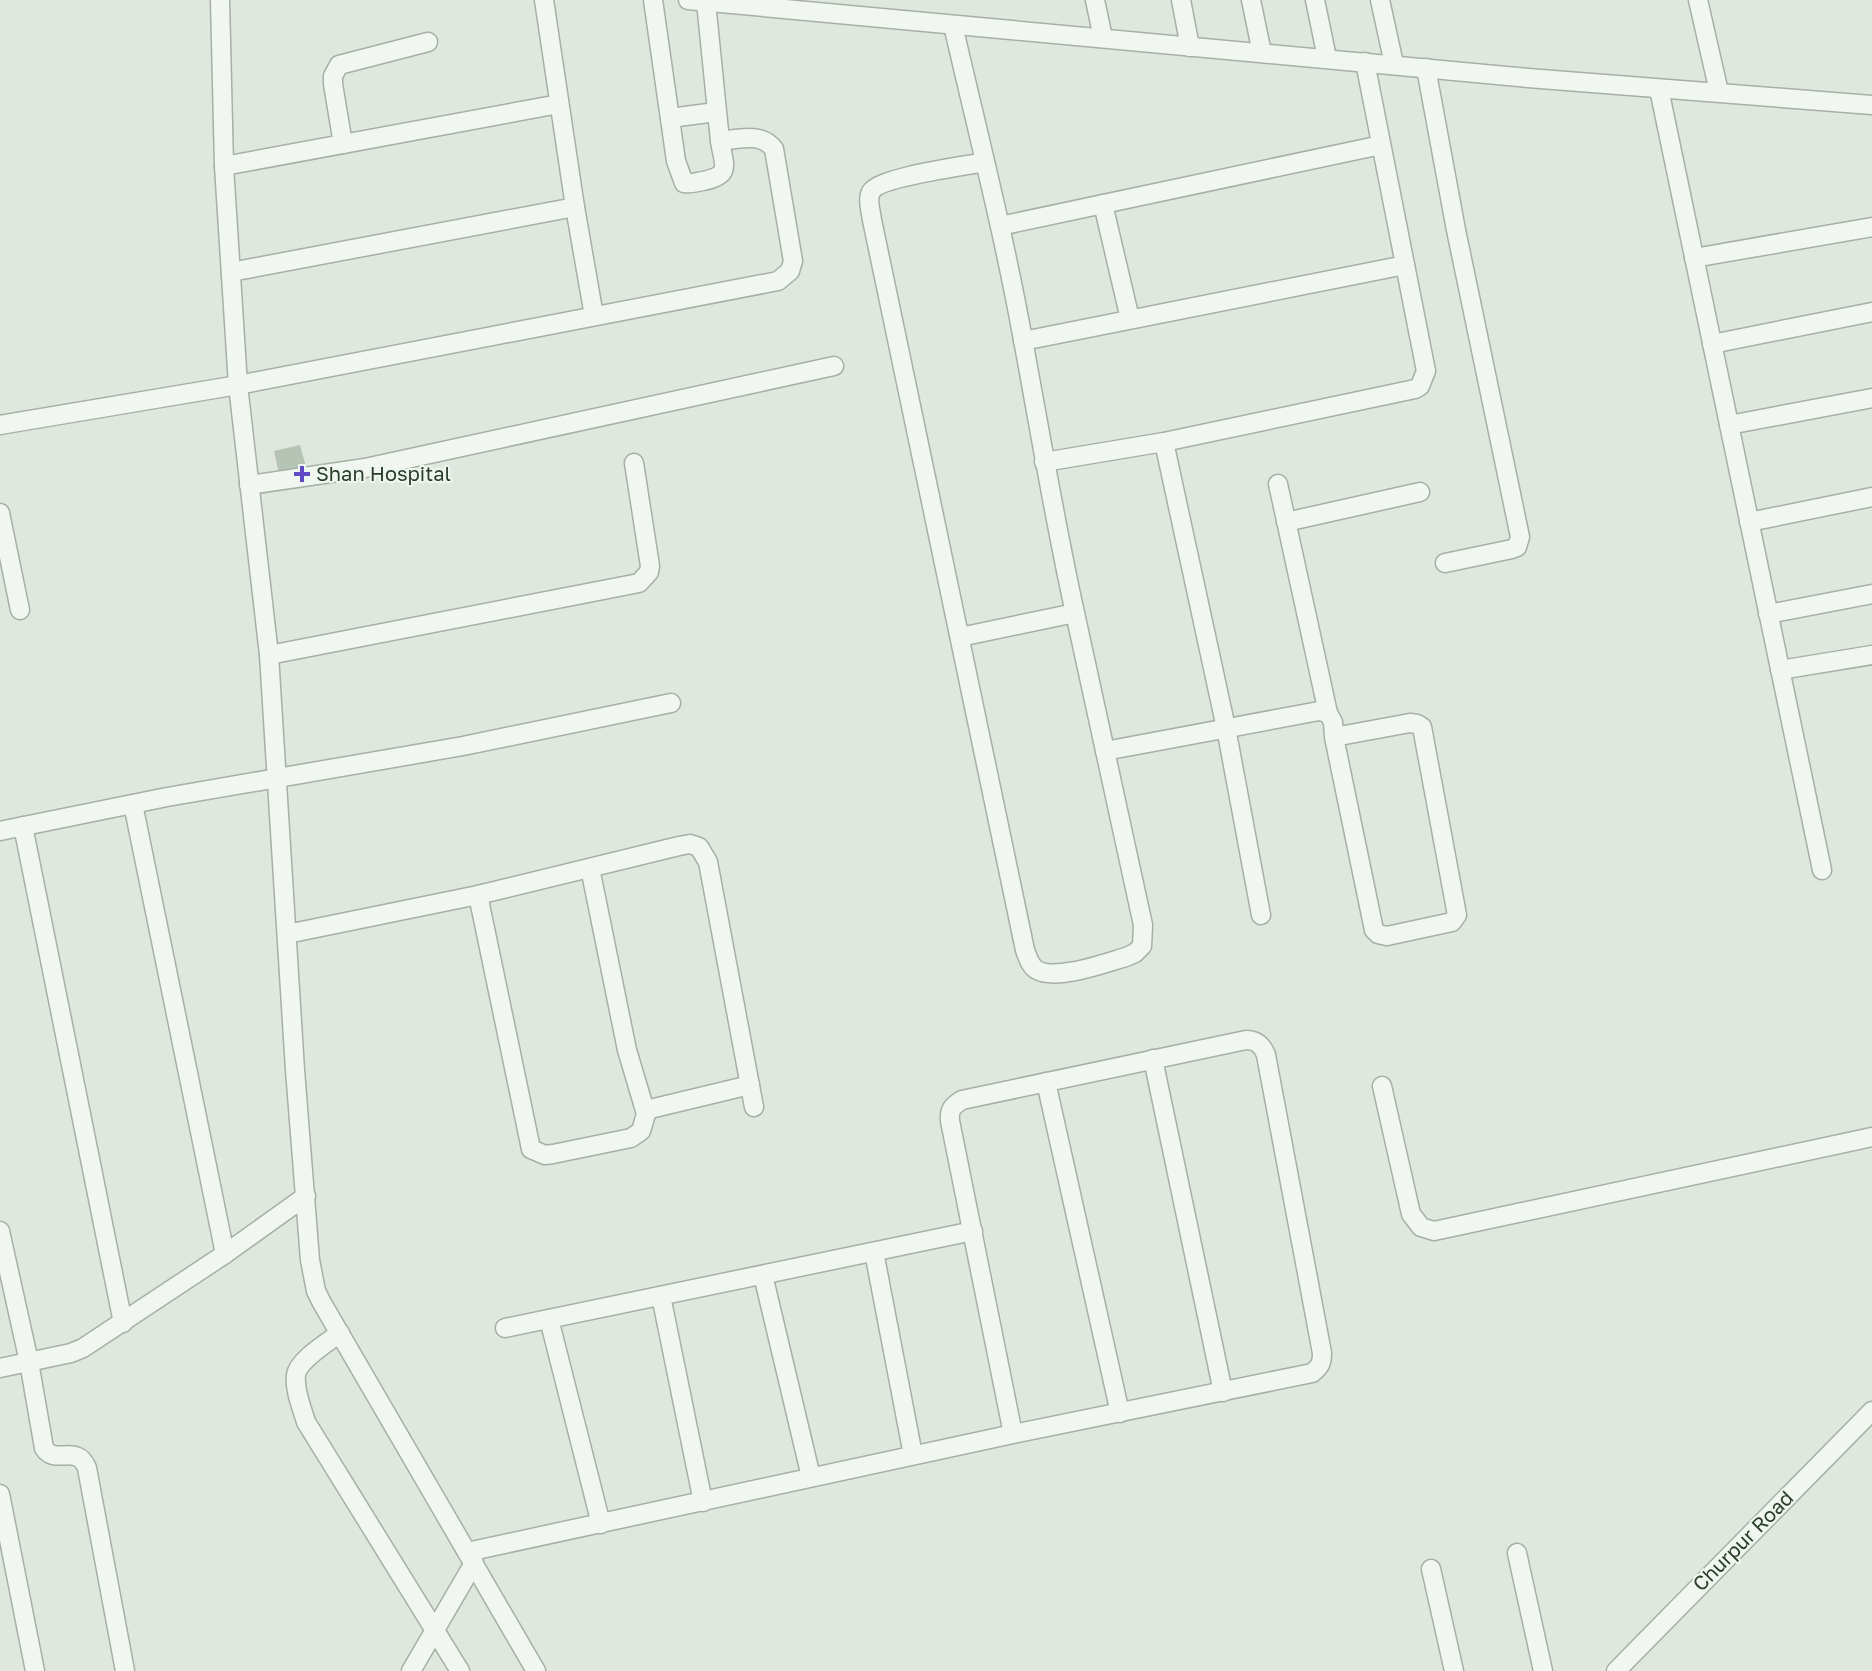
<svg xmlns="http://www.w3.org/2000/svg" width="1872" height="1671" font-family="'Golos Text',sans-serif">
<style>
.building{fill:#b6c4b6}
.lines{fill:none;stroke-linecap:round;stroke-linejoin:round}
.minor-casing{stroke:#a5b1a4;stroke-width:21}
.minor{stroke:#f1f6f1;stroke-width:18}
.poi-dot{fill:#6149c6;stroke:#eef5ee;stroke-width:2}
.labels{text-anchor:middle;stroke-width:4.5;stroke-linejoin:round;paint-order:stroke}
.poi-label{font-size:20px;fill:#293d28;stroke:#eef5ee;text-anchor:start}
.street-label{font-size:20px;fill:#293d28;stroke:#eef5ee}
</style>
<rect width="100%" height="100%" fill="#dfe7de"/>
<path class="building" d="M300,445L306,467L279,474L274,451Z"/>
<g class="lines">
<g class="minor-casing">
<g id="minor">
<path d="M220,0L224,166L238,385L269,655L295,1070L310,1260L316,1291L322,1303L536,1671"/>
<path d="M544,0L575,207L594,316"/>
<path d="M653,0L676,161L684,183C691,184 697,182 703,181C732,175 724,166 720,141"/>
<path d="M688,0L1528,78L1872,105"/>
<path d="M1095,0L1103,38"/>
<path d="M1181,0L1190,47"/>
<path d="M1251,0L1262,53"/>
<path d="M1315,0L1327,58"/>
<path d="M1380,0L1394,64"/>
<path d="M1698,0L1719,92"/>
<path d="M953,25C977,130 1004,234 1023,340C1040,431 1055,523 1075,613C1097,717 1121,821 1143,925L1142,946L1135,953L1126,957C1105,963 1056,981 1037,970C1030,966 1028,958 1025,950L872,220C871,212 867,199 871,192C879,177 966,166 985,162"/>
<path d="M1426,68L1456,230L1520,537L1517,547L1512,549L1445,563"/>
<path d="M1659,89L1822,870"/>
<path d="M670,118L716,112"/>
<path d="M343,144L333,84V76L339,65L428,42"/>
<path d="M224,166L559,104"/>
<path d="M1103,204L1130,319"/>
<path d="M1000,226L1381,145"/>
<path d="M1694,258L1872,227"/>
<path d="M231,272L575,207"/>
<path d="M1023,341L1405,265"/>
<path d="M1712,344L1872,312"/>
<path d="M0,425L238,385L778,281L790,271L793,261L774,149C761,132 738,139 720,141L706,2"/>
<path d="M1729,425L1872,398"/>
<path d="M1164,442L1226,728L1261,915"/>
<path d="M1044,462L1164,442L1415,389L1420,386L1426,371L1365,62"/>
<path d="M1278,484L1328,713"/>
<path d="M249,485L365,468L834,366"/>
<path d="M0,513L20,610"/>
<path d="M1286,522L1420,492"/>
<path d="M1749,522L1872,497"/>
<path d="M1768,614L1872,594"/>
<path d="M960,637L1075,613"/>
<path d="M269,655L639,583L649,572L650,566L634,463"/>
<path d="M1780,670L1872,655"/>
<path d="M1105,751L1319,711L1328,713L1333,722L1334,737L1374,930L1378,934L1387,936L1452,922L1457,915L1422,727L1417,724L1410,723L1334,737"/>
<path d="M133,804L225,1254"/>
<path d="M23,826L123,1323"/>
<path d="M0,831L167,797L463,746L671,703"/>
<path d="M590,868L627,1050L646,1114"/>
<path d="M478,895L531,1149L545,1155L553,1154L631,1138L641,1131L646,1114L650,1109L750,1085"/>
<path d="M287,934L478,895L679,846L690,844L699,847L708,862L754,1107"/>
<path d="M1153,1059L1223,1392"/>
<path d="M1046,1082L1120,1413"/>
<path d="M1382,1086L1411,1214L1421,1227L1434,1231L1872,1137"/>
<path d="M0,1231L29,1362L44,1448C55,1466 77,1443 87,1468L125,1671"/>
<path d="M874,1252L913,1455"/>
<path d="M763,1275L811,1477"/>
<path d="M661,1296L703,1502"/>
<path d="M549,1319L601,1524"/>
<path d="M505,1328L973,1231"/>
<path d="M340,1333C328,1342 298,1360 296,1375C294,1390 302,1408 306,1422L460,1671"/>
<path d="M0,1368L71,1353L83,1348L225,1254L306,1196"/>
<path d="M0,1494L35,1671"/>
<path d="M467,1552L1013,1434L1312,1373C1320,1367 1322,1363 1322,1353L1266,1055C1262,1045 1257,1040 1246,1040L962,1100C952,1106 949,1110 950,1121L1013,1434"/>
<path d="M1517,1553L1543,1671"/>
<path d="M1431,1569L1454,1671"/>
<path d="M411,1671L474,1563"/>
<path d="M1616,1671L1872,1411"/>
</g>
</g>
<use href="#minor" class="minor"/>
</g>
<path class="poi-dot" d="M299 465h6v6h6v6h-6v6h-6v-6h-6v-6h6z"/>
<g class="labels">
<g class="poi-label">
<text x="316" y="481">Shan Hospital</text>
</g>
<g class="street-label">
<text transform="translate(1743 1541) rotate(-45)" y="7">Churpur Road</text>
</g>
</g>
</svg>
